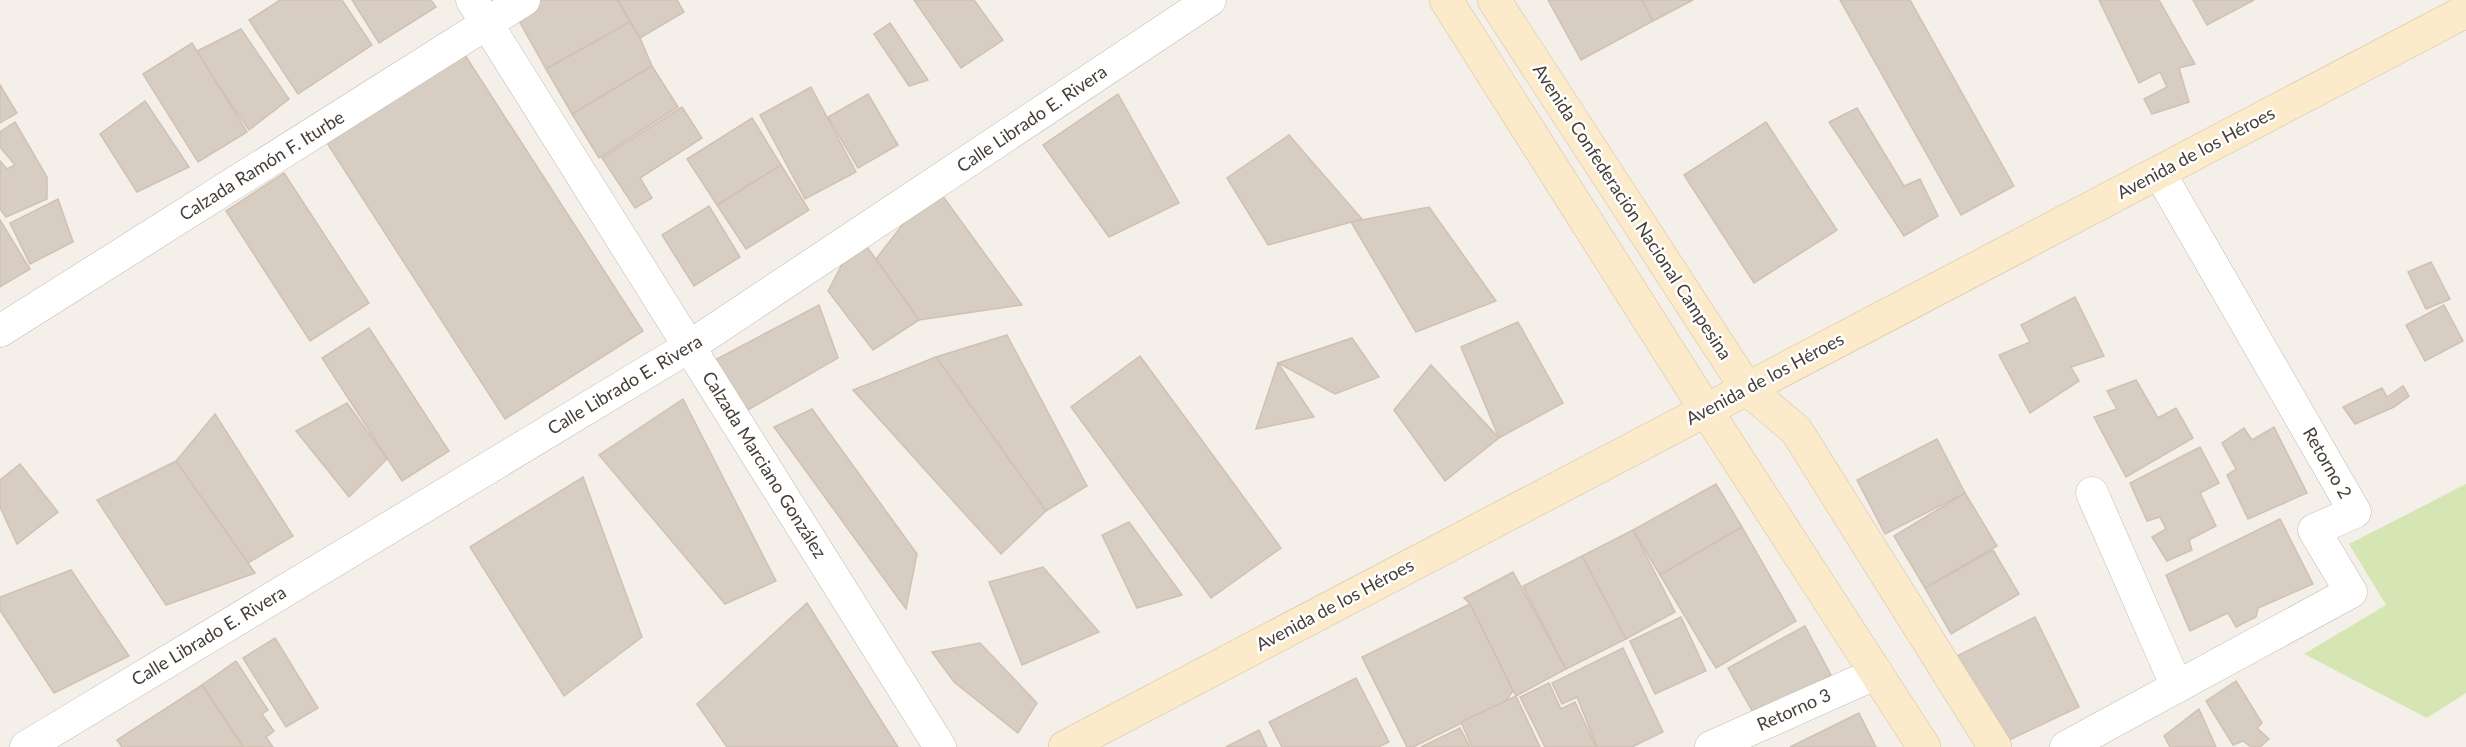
<svg xmlns="http://www.w3.org/2000/svg" width="2466" height="747" font-family="Lato,sans-serif">
<style>
.green{fill:#d5e6b4}
.building{fill:#d8cdc2;stroke:#d0c1b3;stroke-width:1.5}
.lines{fill:none;stroke-linecap:round;stroke-linejoin:round}
.street-casing{stroke:#c2b9af;stroke-width:33}
.secondary-casing{stroke:#d2be9b;stroke-width:34}
.street{stroke:#fff;stroke-width:32}
.secondary{stroke:#fcebcb;stroke-width:33}
.labels{text-anchor:middle;stroke-width:5;stroke-linejoin:round;paint-order:stroke}
.street-label{font-size:18px;fill:#484038;stroke:#fff}
</style>
<rect width="100%" height="100%" fill="#f4f0e9"/>
<path class="green" d="M2466,484V693L2427,718L2304,654L2386,605L2349,544Z"/>
<g class="building">
<path d="M280,0H342L372,45L298,94L249,20Z"/>
<path d="M352,0H431L436,7L379,43Z"/>
<path d="M532,0H617L630,22L546,69L513,10Z"/>
<path d="M618,0H677L684,12L640,38Z"/>
<path d="M914,0H974L1003,40L961,68Z"/>
<path d="M1548,0H1642L1653,21L1581,60Z"/>
<path d="M1642,0H1693L1653,21Z"/>
<path d="M1840,0H1910L2014,186L1961,215Z"/>
<path d="M2099,0H2159L2195,64L2179,68L2189,102L2152,114L2144,99L2167,87L2160,72L2139,83Z"/>
<path d="M2193,0H2254L2207,25Z"/>
<path d="M630,22L640,38L652,66L572,114L546,69Z"/>
<path d="M890,23L928,80L909,86L874,34Z"/>
<path d="M241,29L289,99L249,130L195,52Z"/>
<path d="M192,43L247,132L198,162L143,74Z"/>
<path d="M463,52L643,331L505,419L325,140Z"/>
<path d="M652,66L678,107L599,158L572,114Z"/>
<path d="M0,85L17,113L0,123Z"/>
<path d="M811,87L856,172L805,199L760,115Z"/>
<path d="M868,94L898,145L858,168L828,117Z"/>
<path d="M1118,94L1179,203L1109,237L1043,145Z"/>
<path d="M145,101L189,167L137,192L100,134Z"/>
<path d="M682,107L702,138L640,178L652,198L635,208L602,158Z"/>
<path d="M1857,108L1904,186L1920,179L1938,216L1904,236L1829,122Z"/>
<path d="M752,118L781,165L717,205L687,159Z"/>
<path d="M15,122L47,177V199L6,217L0,209V161L7,169L15,165L0,147V132Z"/>
<path d="M1766,122L1837,230L1754,283L1684,175Z"/>
<path d="M1289,135L1362,219L1268,245L1227,178Z"/>
<path d="M781,165L809,210L746,249L717,205Z"/>
<path d="M284,173L369,303L310,341L226,211Z"/>
<path d="M934,184L1022,305L919,320L876,259Z"/>
<path d="M58,199L73,242L30,264L10,223Z"/>
<path d="M709,206L740,257L694,286L662,235Z"/>
<path d="M1429,207L1496,301L1416,332L1351,222Z"/>
<path d="M0,220L30,269L0,287Z"/>
<path d="M858,234L919,320L873,350L828,291Z"/>
<path d="M2431,262L2450,299L2426,309L2408,272Z"/>
<path d="M2075,297L2104,356L2071,367L2079,381L2030,413L1999,355L2030,342L2021,325Z"/>
<path d="M819,305L838,358L746,411L713,361Z"/>
<path d="M2444,305L2463,341L2425,361L2406,325Z"/>
<path d="M1518,322L1563,403L1499,438L1461,347Z"/>
<path d="M369,328L449,451L402,481L322,358Z"/>
<path d="M1007,335L1087,486L1046,511L936,357Z"/>
<path d="M1352,338L1379,377L1335,394L1278,363Z"/>
<path d="M1140,356L1281,548L1211,598L1071,407Z"/>
<path d="M936,357L1046,511L1001,554L853,390Z"/>
<path d="M1278,363L1314,417L1256,429Z"/>
<path d="M1431,365L1499,438L1445,481L1394,410Z"/>
<path d="M2136,380L2158,418L2176,408L2193,438L2126,477L2094,417L2117,409L2107,391Z"/>
<path d="M2403,386L2409,396L2394,407L2355,424L2343,407L2382,388L2387,397Z"/>
<path d="M683,399L776,581L725,604L599,455Z"/>
<path d="M347,403L387,459L349,497L296,431Z"/>
<path d="M812,409L917,554L906,609L774,427Z"/>
<path d="M215,414L293,536L248,563L176,461Z"/>
<path d="M2274,427L2307,493L2248,519L2227,475L2236,469L2222,443L2244,428L2252,440Z"/>
<path d="M1937,439L1965,493L1885,534L1857,480Z"/>
<path d="M2200,447L2219,483L2200,493L2216,526L2189,540L2192,550L2167,561L2152,537L2166,529L2160,517L2147,521L2130,483Z"/>
<path d="M176,461L255,573L166,605L97,500Z"/>
<path d="M20,464L58,512L17,544L0,507V480Z"/>
<path d="M583,477L642,637L564,696L470,547Z"/>
<path d="M1716,484L1742,527L1660,575L1633,530Z"/>
<path d="M1965,493L1997,546L1925,588L1894,536Z"/>
<path d="M2280,519L2313,584L2258,608L2256,617L2236,627L2228,613L2190,631L2166,575Z"/>
<path d="M1129,522L1182,595L1137,608L1102,535Z"/>
<path d="M1742,527L1796,621L1716,668L1660,575Z"/>
<path d="M1633,530L1675,612L1626,639L1582,556Z"/>
<path d="M1993,550L2019,594L1951,634L1925,588Z"/>
<path d="M1582,556L1626,639L1566,669L1523,586Z"/>
<path d="M1043,567L1099,632L1022,665L989,582Z"/>
<path d="M71,570L129,656L54,693L0,610V597Z"/>
<path d="M1513,572L1566,669L1516,696L1470,604L1464,598Z"/>
<path d="M807,603L898,747H727L697,704Z"/>
<path d="M1470,604L1513,691L1505,702L1413,747H1407L1362,657Z"/>
<path d="M1681,617L1706,671L1655,694L1630,641Z"/>
<path d="M2035,617L2079,707L2005,742L1951,659Z"/>
<path d="M1805,626L1831,675L1755,716L1728,668Z"/>
<path d="M275,638L318,708L286,727L243,658Z"/>
<path d="M980,643L1037,703L1018,733L954,682L932,652Z"/>
<path d="M1623,648L1663,732L1632,747H1597L1577,697L1562,704L1552,683Z"/>
<path d="M236,661L268,710L262,714L274,731L266,737L273,747H243L202,685Z"/>
<path d="M1356,678L1389,742L1378,747H1282L1269,722Z"/>
<path d="M2236,681L2262,723L2257,728L2269,739L2260,747H2251L2243,741L2233,745L2206,701Z"/>
<path d="M1549,683L1561,709L1575,702L1596,747H1545L1520,697Z"/>
<path d="M202,685L243,747H122L117,740Z"/>
<path d="M1516,696L1540,747H1472L1461,722Z"/>
<path d="M2199,709L2216,747H2170L2164,736Z"/>
<path d="M1859,713L1876,747H1790Z"/>
<path d="M1460,728L1470,747H1421Z"/>
<path d="M1259,730L1267,747H1226Z"/>
</g>
<g class="lines">
<g class="street-casing">
<g id="street">
<path d="M472,0L940,747"/>
<path d="M0,331L524,0"/>
<path d="M2092,493L2177,687"/>
<path d="M26,747L690,346L1210,0"/>
<path d="M1711,747L1877,673"/>
<path d="M2066,747L2351,592L2314,530L2355,512L2159,172"/>
</g>
</g>
<g class="secondary-casing">
<g id="secondary">
<path d="M1446,0L1706,410L1924,747"/>
<path d="M1494,0L1747,389L1796,430L1995,747"/>
<path d="M1065,747L2466,11"/>
</g>
</g>
<use href="#street" class="street"/>
<use href="#secondary" class="secondary"/>
</g>
<g class="labels">
<g class="street-label">
<text transform="translate(1032 119) rotate(-34)" y="6">Calle Librado E. Rivera</text>
<text transform="translate(2196 153) rotate(-28)" y="6">Avenida de los Héroes</text>
<text transform="translate(262 166) rotate(-32)" y="6">Calzada Ramón F. Iturbe</text>
<text transform="translate(1632 212) rotate(57)" y="6">Avenida Confederación Nacional Campesina</text>
<text transform="translate(1765 379) rotate(-28)" y="6">Avenida de los Héroes</text>
<text transform="translate(625 385) rotate(-31)" y="6">Calle Librado E. Rivera</text>
<text transform="translate(2327 463) rotate(60)" y="6">Retorno 2</text>
<text transform="translate(764 465) rotate(58)" y="6">Calzada Marciano González</text>
<text transform="translate(1335 605) rotate(-28)" y="6">Avenida de los Héroes</text>
<text transform="translate(209 636) rotate(-31)" y="6">Calle Librado E. Rivera</text>
<text transform="translate(1794 710) rotate(-24)" y="6">Retorno 3</text>
</g>
</g>
</svg>
